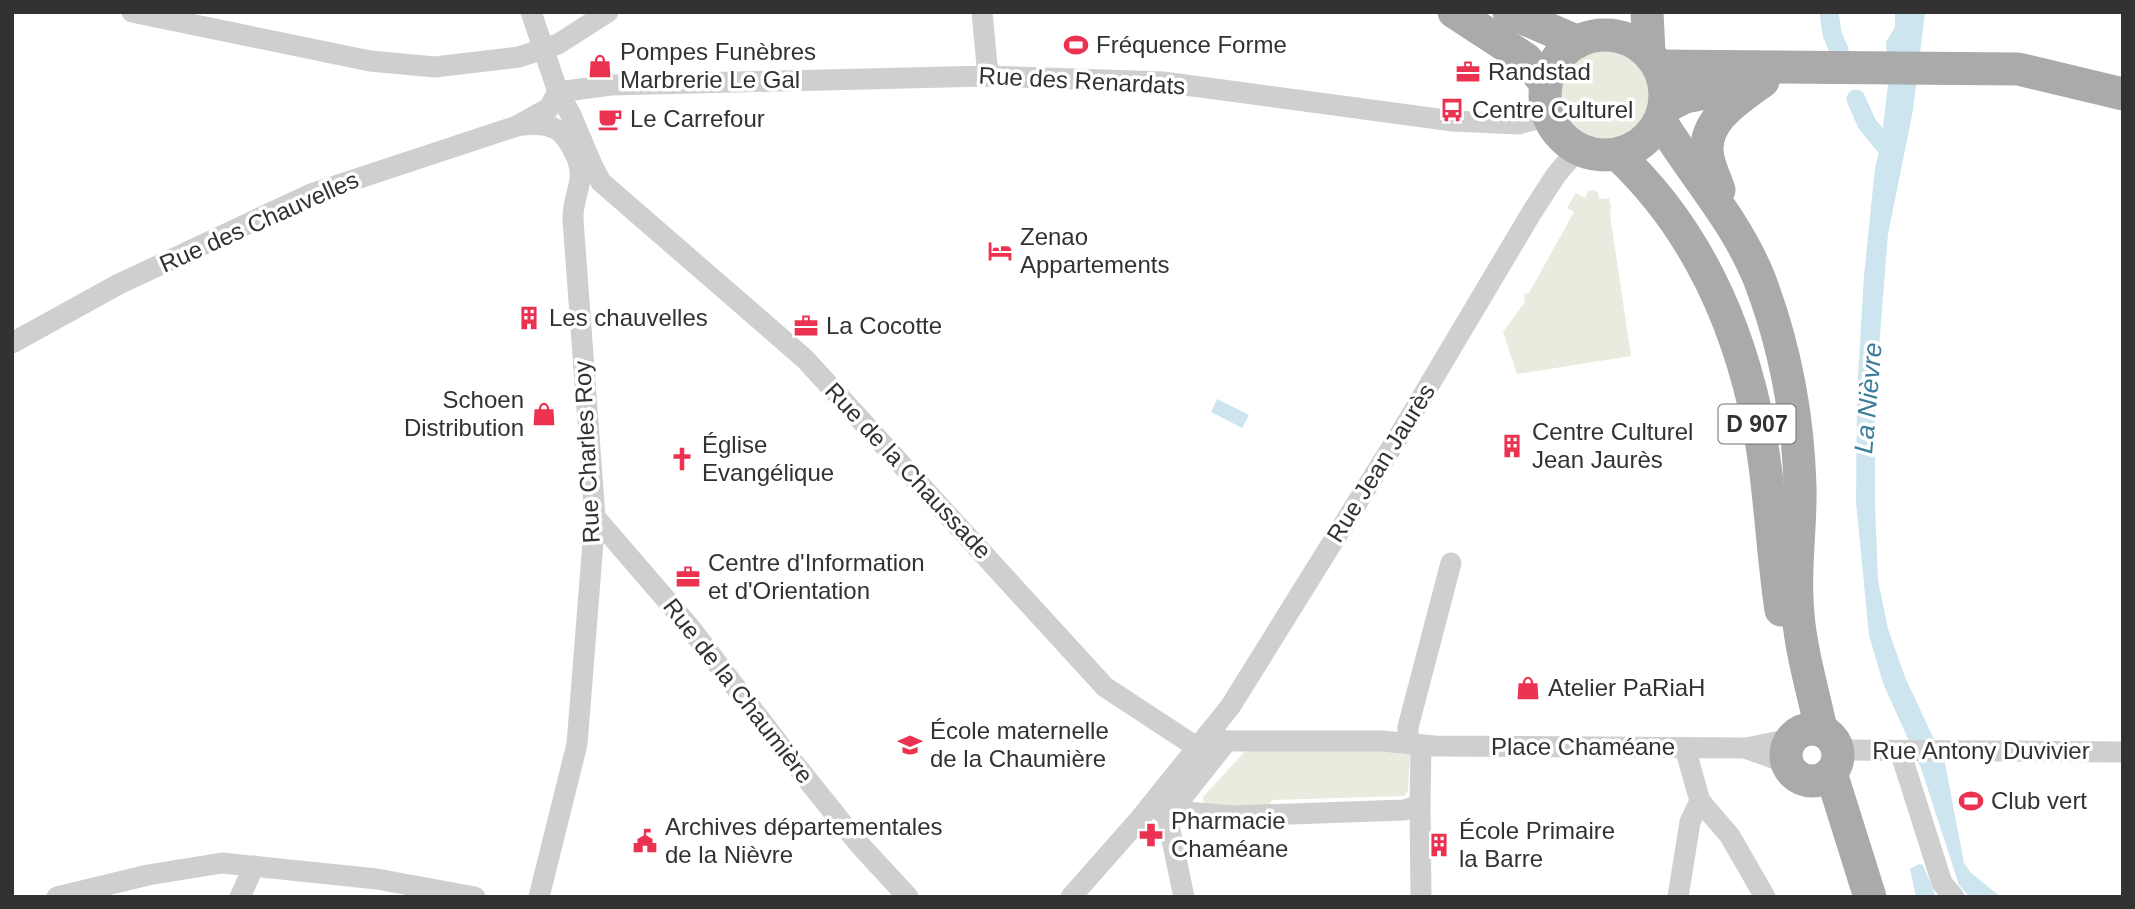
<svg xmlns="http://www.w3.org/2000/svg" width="2135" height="909" font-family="Helvetica,sans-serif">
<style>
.green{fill:#e7ecde}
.water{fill:#cde5ef}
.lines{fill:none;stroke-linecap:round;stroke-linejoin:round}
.canal{stroke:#cde5ef;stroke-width:19}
.street{stroke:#cfcfcf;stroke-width:21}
.primary{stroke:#aaa;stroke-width:33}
.labels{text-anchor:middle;stroke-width:7;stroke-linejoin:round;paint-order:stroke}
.shield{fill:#fff;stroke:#707070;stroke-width:2}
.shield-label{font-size:23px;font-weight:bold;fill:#323232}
.poi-label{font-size:24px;fill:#323232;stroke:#fff;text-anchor:start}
.street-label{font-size:24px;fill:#323232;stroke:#fff}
.water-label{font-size:26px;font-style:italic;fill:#3c7e99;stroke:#fff}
</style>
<rect width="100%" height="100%" fill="#fff"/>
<g class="green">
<circle cx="1602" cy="93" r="48"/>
<path d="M1594,190L1598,192L1599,199L1609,198L1611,207L1610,215L1631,356L1517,374L1503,332L1525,302L1524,294L1529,293L1574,212L1567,208L1576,193L1585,198L1588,191Z"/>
<path d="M1249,747L1406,751L1410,755L1408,791L1404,796L1272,800L1267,808L1204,807L1203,797Z"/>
</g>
<g class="water">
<path d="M1895,12H1925L1913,110L1888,234L1875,398V503L1878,580L1888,629L1905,677L1945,763L1964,863L1971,873L2001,897H1970L1959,885L1921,768L1883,683L1869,635L1856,502L1857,393L1864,276L1875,168L1881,144L1888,84L1886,42L1895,27Z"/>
<path d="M1217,399L1249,415L1242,428L1211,412Z"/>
<path d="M1919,864L1923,865L1936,897H1916L1910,869Z"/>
</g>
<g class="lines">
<g class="canal">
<path d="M1829,12L1832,34L1839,50"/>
<path d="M1856,99L1867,124L1891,153"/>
</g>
<g class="street">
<path d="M132,12L370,61L435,67L519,57L558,44L608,12"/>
<path d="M531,12L558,92L571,115L593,167L601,182L805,359L1105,687L1198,748"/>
<path d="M982,12L988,76"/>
<path d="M558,92L611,85L988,76L1163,82L1453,121L1518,124L1549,116"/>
<path d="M523,125C553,122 564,129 576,156"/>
<path d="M12,343L119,284L311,194L517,126L549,108L558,92"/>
<path d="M595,517L688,625L782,748L859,844L908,897"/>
<path d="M1208,734L1215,739L1227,741H1382L1434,746L1746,748L1791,739"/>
<path d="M1408,743V727L1451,563"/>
<path d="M1685,748L1700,801L1730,836L1765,897"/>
<path d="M1748,749L1787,763"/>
<path d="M1839,750L2123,752"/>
<path d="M1900,751L1942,883L1954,897"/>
<path d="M1420,805L1421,897"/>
<path d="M1156,807L1167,816L1184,897"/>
<path d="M1176,811L1177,804L1227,741"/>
<path d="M1167,816L1176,811L1232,816L1404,810L1420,805L1421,746"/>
<path d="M57,897L148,875L222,863L377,879L475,897"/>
<path d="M240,897L254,866"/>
<path d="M539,897L577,744L595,517L573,220C572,191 589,184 574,150"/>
<path d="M1071,897L1138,821L1230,707L1403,429L1532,212L1556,175L1578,149"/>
<path d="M1678,897L1690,822L1700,801"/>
</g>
<g class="primary">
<path d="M1454,12L1526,59L1546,84"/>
<path d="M1509,12L1578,42"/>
<path d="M1647,12L1649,53"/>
<circle cx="1605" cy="95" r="60"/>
<path d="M1658,66L2018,69L2123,94"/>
<path d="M1664,108L1685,97L1755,83"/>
<path d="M1660,120C1692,173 1735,219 1759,278C1784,343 1798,416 1800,486C1801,524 1795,561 1797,598C1798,642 1812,687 1821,729"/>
<path d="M1617,154C1691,223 1733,311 1755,409C1770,474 1771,544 1781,610"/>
<path d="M1719,190C1716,180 1710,169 1708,158C1700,122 1738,99 1763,81"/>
<circle cx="1812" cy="755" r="26"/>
<path d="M1831,773L1870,897"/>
</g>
</g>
<defs>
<g id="stadium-bare" transform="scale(1.89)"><path d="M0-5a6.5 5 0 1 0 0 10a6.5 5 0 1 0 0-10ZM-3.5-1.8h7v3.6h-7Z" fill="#ec3251" stroke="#fff" stroke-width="2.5" paint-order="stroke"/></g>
<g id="shop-bare" transform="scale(1.89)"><path d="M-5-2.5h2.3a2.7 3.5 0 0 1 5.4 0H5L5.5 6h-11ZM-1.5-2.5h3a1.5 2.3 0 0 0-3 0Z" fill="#ec3251" stroke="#fff" stroke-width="2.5" paint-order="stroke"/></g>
<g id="office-bare" transform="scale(1.89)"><path d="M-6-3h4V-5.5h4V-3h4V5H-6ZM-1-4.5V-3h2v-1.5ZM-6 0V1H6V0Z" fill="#ec3251" stroke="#fff" stroke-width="2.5" paint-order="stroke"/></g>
<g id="bus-bare" transform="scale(1.89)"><path d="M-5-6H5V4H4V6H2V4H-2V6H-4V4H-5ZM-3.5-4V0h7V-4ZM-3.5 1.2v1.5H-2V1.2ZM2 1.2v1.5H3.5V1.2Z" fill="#ec3251" stroke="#fff" stroke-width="2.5" paint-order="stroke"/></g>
<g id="cafe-bare" transform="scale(1.89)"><path d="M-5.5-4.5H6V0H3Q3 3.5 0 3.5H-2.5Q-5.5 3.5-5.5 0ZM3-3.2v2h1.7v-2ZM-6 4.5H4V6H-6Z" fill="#ec3251" stroke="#fff" stroke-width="2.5" paint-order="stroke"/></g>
<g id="hotel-bare" transform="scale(1.89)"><path d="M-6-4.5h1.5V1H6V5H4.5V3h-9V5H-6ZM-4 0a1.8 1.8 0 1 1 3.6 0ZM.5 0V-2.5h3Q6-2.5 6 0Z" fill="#ec3251" stroke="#fff" stroke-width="2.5" paint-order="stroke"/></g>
<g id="building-bare" transform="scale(1.89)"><path d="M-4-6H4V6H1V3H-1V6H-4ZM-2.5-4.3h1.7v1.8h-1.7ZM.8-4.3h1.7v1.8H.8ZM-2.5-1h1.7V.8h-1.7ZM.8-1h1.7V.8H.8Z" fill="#ec3251" stroke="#fff" stroke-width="2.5" paint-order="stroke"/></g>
<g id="church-bare" transform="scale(1.89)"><path d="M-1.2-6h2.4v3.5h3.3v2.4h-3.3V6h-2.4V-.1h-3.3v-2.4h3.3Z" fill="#ec3251" stroke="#fff" stroke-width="2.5" paint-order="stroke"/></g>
<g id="school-bare" transform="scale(1.89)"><path d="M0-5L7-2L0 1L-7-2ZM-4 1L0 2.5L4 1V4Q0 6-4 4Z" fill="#ec3251" stroke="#fff" stroke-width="2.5" paint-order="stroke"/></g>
<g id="pharmacy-bare" transform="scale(1.89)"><path d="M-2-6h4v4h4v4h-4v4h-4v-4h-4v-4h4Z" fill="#ec3251" stroke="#fff" stroke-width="2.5" paint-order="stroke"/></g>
<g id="civic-bare" transform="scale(1.89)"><path d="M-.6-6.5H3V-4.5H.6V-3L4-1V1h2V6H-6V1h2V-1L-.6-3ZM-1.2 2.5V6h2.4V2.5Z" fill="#ec3251" stroke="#fff" stroke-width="2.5" paint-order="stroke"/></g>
</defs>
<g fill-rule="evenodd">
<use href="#stadium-bare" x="1076" y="45"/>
<use href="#shop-bare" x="600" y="66"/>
<use href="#office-bare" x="1468" y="72"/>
<use href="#bus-bare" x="1452" y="110"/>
<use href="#cafe-bare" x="610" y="119"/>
<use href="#hotel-bare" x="1000" y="251"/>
<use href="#building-bare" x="529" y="318"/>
<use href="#office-bare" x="806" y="326"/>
<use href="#shop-bare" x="544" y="414"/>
<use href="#building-bare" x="1512" y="446"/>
<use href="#church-bare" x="682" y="459"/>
<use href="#office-bare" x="688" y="577"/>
<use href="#shop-bare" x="1528" y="688"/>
<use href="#school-bare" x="910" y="745"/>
<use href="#stadium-bare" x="1971" y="801"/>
<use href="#pharmacy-bare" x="1151" y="835"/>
<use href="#civic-bare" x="645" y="841"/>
<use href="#building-bare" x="1439" y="845"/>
</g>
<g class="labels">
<rect class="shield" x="1718.5" y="404.5" width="77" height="39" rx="5"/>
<g class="shield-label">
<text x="1757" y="432">D 907</text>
</g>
<g class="poi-label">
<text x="1096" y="53">Fréquence Forme</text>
<text x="620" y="60">Pompes Funèbres<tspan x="620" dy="28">Marbrerie Le Gal</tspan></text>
<text x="1488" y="80">Randstad</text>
<text x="1472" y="118">Centre Culturel</text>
<text x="630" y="127">Le Carrefour</text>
<text x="1020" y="245">Zenao<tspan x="1020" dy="28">Appartements</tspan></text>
<text x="549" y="326">Les chauvelles</text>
<text x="826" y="334">La Cocotte</text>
<text x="524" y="408" text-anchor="end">Schoen<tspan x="524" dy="28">Distribution</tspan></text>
<text x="1532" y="440">Centre Culturel<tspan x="1532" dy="28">Jean Jaurès</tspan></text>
<text x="702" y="453">Église<tspan x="702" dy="28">Evangélique</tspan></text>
<text x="708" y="571">Centre d'Information<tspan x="708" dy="28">et d'Orientation</tspan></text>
<text x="1548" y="696">Atelier PaRiaH</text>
<text x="930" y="739">École maternelle<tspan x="930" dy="28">de la Chaumière</tspan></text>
<text x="1991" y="809">Club vert</text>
<text x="1171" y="829">Pharmacie<tspan x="1171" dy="28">Chaméane</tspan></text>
<text x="665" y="835">Archives départementales<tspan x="665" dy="28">de la Nièvre</tspan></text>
<text x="1459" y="839">École Primaire<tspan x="1459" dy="28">la Barre</tspan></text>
</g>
<g class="street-label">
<text transform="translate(1082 81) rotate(3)" y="8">Rue des Renardats</text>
<text transform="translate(259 222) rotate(-24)" y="8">Rue des Chauvelles</text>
<text transform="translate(587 452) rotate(-93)" y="8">Rue Charles Roy</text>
<text transform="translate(1381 463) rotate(-58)" y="8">Rue Jean Jaurès</text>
<text transform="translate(908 471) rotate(47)" y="8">Rue de la Chaussade</text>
<text transform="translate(738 691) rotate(52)" y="8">Rue de la Chaumière</text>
<text x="1583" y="755">Place Chaméane</text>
<text x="1981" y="759">Rue Antony Duvivier</text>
</g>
<g class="water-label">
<text transform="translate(1868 398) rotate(-85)" y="9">La Nièvre</text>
</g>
</g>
<rect width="2135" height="909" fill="none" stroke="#323232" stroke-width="28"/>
</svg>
